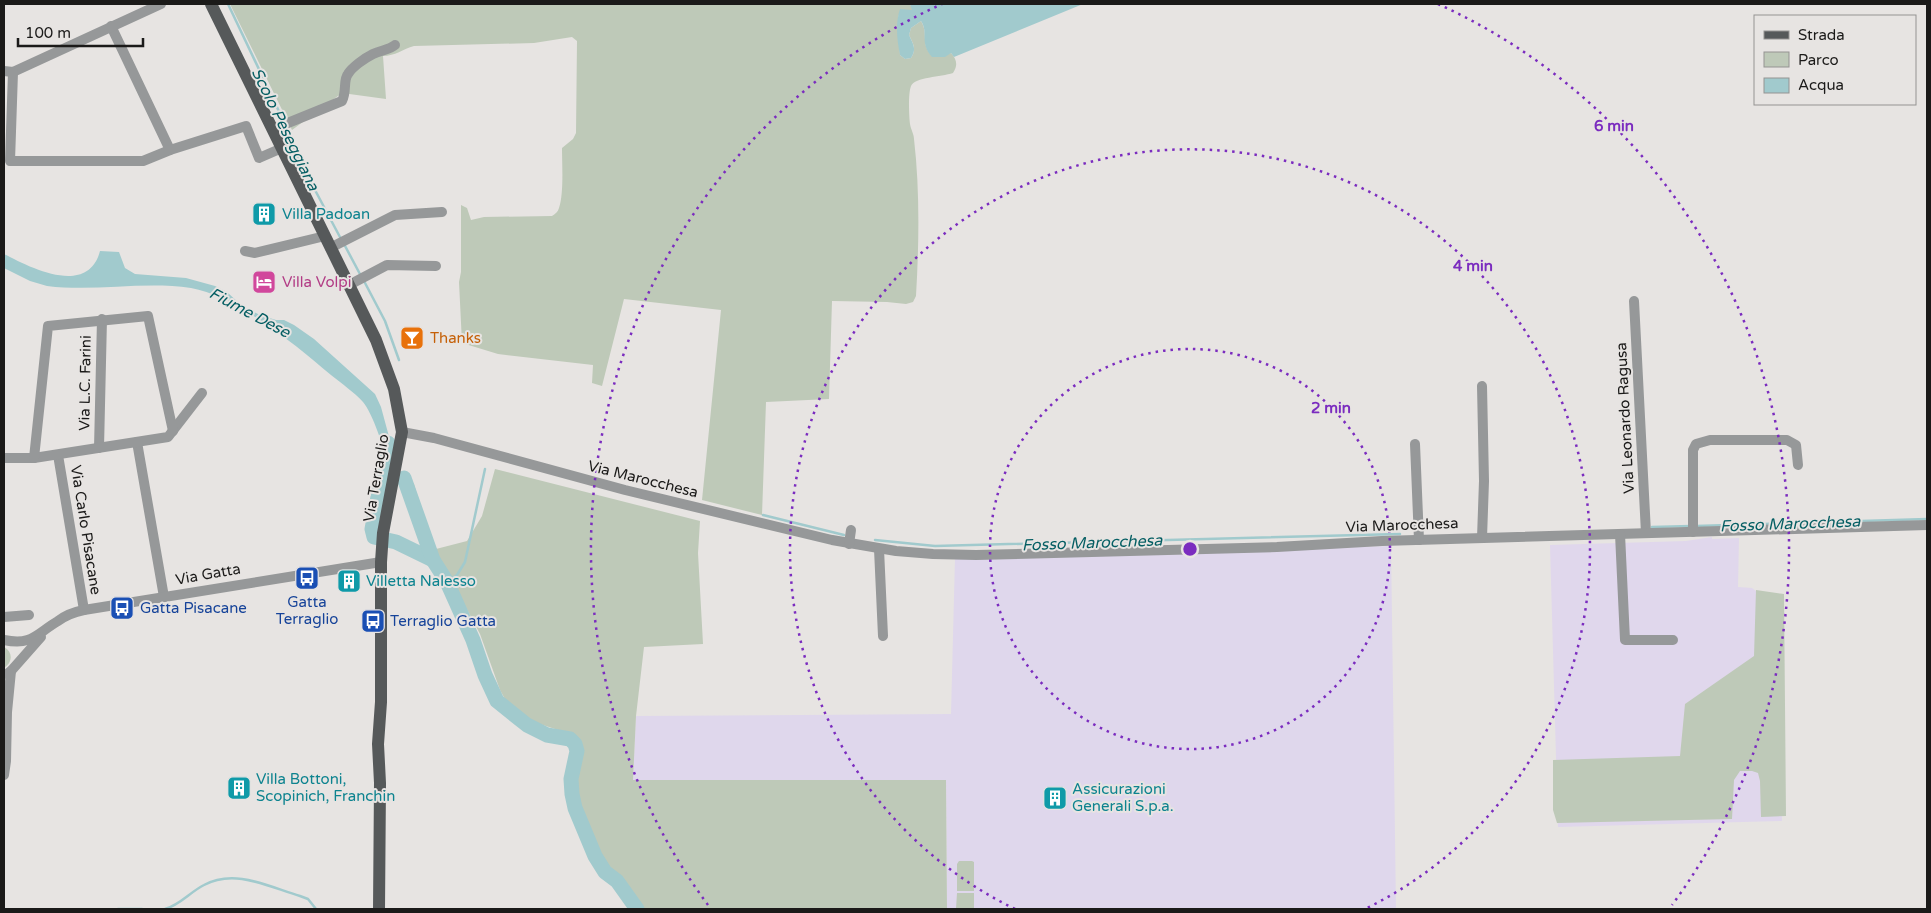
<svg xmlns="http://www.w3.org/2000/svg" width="1931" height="913" font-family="'Varela Round',sans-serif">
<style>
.commercial{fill:#dfd7ec}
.medical{fill:#e0d7ec}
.green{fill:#bec9b8}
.water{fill:#a1cacd}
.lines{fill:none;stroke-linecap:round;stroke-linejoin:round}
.stream{stroke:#a1cacd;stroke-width:2.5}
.river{stroke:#a1cacd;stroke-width:15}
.minor{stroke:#969899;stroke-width:10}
.major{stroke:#56595a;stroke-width:12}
.ring{fill:none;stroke:#7b2cbf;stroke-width:2.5;stroke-dasharray:2.5 5}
.labels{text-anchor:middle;stroke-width:4;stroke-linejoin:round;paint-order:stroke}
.culture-label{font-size:15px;fill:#0d838f;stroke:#e7e4e2;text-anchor:start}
.hotel-label{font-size:15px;fill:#b23c85;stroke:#e7e4e2;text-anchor:start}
.food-label{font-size:15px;fill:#c56008;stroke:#e7e4e2;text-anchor:start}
.street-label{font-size:15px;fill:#1b1a19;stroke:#e7e4e2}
.transit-label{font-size:15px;fill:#164399;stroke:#e7e4e2;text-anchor:start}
.water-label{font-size:16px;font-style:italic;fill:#055e63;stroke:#e7e4e2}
.centre{fill:#7b2cbf;stroke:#e7e4e2;stroke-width:2.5}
.ring-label{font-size:15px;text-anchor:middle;font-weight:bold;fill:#7b2cbf;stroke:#e7e4e2;stroke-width:4;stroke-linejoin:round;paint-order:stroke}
</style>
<rect width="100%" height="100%" fill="#e7e4e2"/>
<path class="commercial" d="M1391,546L1396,909H947L946,780H633L636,716L951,714L955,558Z"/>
<path class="medical" d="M1712,537V539L1739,538L1738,587L1752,588L1756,591L1757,605L1772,607L1782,821L1558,827L1550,545L1686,541Z"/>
<g class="green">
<path d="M230,4H910L913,10L906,11L898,16L900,55L905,59L911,58C917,49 913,43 909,35L911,28L921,21C929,34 920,43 932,56L938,57L951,53C957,60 958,65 953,73C941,77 915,77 911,86C908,94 909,116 910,124C911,130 914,134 914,139C920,190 919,245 916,296L913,302L906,304L887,302L832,301L829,399L766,402L762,515L702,500L721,310L624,299L602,386L592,383L593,365L498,354L462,343L459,282L461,272V205L467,208L471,220L484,217L552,216C555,214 558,212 559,208C564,194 562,163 562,148L573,139L576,133L577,41L572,37L534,43L414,46C403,49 395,56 383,56L386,99L342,93L292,130Z"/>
<path d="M495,469L700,521L698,553L703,644L644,647L636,716L633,780H946L947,909H632L610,879L581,810L576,789L582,751L578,738L573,735L531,721L516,712L506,701L500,690L480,634L451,579L435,556L416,506L409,477L414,484L420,505L436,549L467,541L482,516Z"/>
<path d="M1756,590L1784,594L1786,816L1761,817L1760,781L1758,773L1752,771H1740L1734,780L1732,819L1557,823L1553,810V760L1680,756L1685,704L1754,656Z"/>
<path d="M4,647C13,652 13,662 4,668Z"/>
<path d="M959,861H972L974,862V891H957V864Z"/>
<path d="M957,893H974V909H956Z"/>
</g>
<g class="water">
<path d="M910,4H1083L954,57L951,53L945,57H932C919,42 929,33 921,21L911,28L909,35C913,44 917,49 911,58L905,59L900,55C897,40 895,23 900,9L912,10Z"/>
<path d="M100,251L119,252L125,268L135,274L186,278L215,286L227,292L242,306L260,315L276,320H284L294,325L314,339L375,394L381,407L391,444L388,465C385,450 372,412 363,402C354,392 342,384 331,375C296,345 236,296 191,288C143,281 95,292 47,286L30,281L4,268V254C31,268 88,297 100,251Z"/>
</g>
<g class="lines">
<g class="stream">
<path d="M228,4L284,122"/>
<path d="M286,127L298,158L341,239"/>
<path d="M344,244L361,276"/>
<path d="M364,281L385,321L399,360"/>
<path d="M763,515L844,535"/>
<path d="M1696,526L1927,519"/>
<path d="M1652,527L1691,526"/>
<path d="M875,540L935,546L1400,534"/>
<path d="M447,582L457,575L465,562L485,469"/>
<path d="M118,909H142"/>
<path d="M165,909C180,905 190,892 204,885C235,868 269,887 300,896L308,899L316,909"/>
</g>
<g class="river">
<path d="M388,443L372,529L374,537L396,542L433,560"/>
<path d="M404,478L433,560L447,582L473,640L485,675L497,701L527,725L547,735L570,739L575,744L577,751L571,779L572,794L575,808L595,856L605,872L617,881L637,909"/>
</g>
<g class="minor">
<path d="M111,26L170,150"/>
<path d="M4,71L13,72L161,4"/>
<path d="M13,72L10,161H143L170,150L246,126L259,158L282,148"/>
<path d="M273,129L342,101C347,91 343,80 348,74C352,67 365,58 373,54C381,50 389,50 395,45"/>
<path d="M330,248L395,215L442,212"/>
<path d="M245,251L255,253L325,236"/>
<path d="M349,285L387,265L436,266"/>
<path d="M1634,301L1646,533"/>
<path d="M1482,386L1484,481L1482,538"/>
<path d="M402,432L434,438L625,490L832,540L896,551L933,554L976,555L1277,547L1382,541L1927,525"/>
<path d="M137,442L164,597"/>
<path d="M1415,444L1419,540"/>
<path d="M99,448L102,319"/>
<path d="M58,455L84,610"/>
<path d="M4,458H34L168,437L202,393"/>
<path d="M34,458L48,326L148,316L173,431"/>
<path d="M1693,532V450L1696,444L1710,440H1787L1796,445L1798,465"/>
<path d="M1620,534L1625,640H1673"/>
<path d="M849,544L851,530"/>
<path d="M879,549L883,636"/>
<path d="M4,617L29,615"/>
<path d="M4,640C32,646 36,634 58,621C66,615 74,612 84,610L381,562"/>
<path d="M7,674L11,671L41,637"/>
<path d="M4,775L6,761L7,712L11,671"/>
</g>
<path class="major" d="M211,4L376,340L394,389L402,432L383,533L381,562V702L378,744L380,783L379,909"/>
</g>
<g class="ring">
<circle cx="1190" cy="549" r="200"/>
<path d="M1015 909A400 400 0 1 1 1365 909"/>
<path d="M708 905A599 599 0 0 1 942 4M1438 4A599 599 0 0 1 1672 905"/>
</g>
<defs>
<g id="building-square" transform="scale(1.25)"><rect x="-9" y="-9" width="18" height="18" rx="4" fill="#0f9aa8" stroke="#e7e4e2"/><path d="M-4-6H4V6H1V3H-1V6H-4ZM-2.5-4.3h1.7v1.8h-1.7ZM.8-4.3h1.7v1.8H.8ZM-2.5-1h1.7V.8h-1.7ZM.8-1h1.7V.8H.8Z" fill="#fff"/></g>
<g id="hotel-square" transform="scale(1.25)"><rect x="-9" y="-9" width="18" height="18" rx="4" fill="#d1479c" stroke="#e7e4e2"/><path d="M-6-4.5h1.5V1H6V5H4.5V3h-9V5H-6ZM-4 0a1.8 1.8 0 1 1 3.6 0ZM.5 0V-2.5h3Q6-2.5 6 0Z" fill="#fff"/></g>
<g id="bar-square" transform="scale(1.25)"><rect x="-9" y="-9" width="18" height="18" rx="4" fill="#e8710a" stroke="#e7e4e2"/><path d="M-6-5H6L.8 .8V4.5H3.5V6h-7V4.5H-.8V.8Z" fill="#fff"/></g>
<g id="bus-square" transform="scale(1.25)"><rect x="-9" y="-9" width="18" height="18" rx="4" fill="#1a4fb4" stroke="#e7e4e2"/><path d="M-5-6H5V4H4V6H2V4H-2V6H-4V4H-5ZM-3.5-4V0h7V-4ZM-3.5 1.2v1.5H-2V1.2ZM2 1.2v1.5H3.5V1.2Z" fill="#fff"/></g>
</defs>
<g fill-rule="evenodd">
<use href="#building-square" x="264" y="214"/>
<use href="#hotel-square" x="264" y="282"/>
<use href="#bar-square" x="412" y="338"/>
<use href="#bus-square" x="307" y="578"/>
<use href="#building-square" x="349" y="581"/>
<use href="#bus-square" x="122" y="608"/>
<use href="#bus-square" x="373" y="621"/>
<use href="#building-square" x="239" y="788"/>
<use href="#building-square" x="1055" y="798"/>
</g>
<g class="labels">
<g class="culture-label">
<text x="282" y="219">Villa Padoan</text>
<text x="366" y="586">Villetta Nalesso</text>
<text x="256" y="784">Villa Bottoni,<tspan x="256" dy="17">Scopinich, Franchin</tspan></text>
<text x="1072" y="794">Assicurazioni<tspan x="1072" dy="17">Generali S.p.a.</tspan></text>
</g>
<g class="hotel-label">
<text x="282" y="287">Villa Volpi</text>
</g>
<g class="food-label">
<text x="430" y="343">Thanks</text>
</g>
<g class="street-label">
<text transform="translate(85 383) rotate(-89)" y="5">Via L.C. Farini</text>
<text transform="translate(1625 418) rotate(-93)" y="5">Via Leonardo Ragusa</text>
<text transform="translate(376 478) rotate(-80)" y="5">Via Terraglio</text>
<text transform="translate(643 479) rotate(14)" y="5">Via Marocchesa</text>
<text transform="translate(1402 525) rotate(-2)" y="5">Via Marocchesa</text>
<text transform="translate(86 530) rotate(81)" y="5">Via Carlo Pisacane</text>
<text transform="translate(208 574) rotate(-10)" y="5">Via Gatta</text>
</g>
<g class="transit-label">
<text x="307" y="607" text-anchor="middle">Gatta<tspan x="307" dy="17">Terraglio</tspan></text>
<text x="140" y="613">Gatta Pisacane</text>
<text x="390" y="626">Terraglio Gatta</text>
</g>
<g class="water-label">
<text transform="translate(286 129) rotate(64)" y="6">Scolo Peseggiana</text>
<text transform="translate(250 312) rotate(28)" y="6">Fiume Dese</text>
<text transform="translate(1790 523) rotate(-2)" y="6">Fosso Marocchesa</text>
<text transform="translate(1092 542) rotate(-2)" y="6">Fosso Marocchesa</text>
</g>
</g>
<circle cx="1190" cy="549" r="8" class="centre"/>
<g class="ring-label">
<text x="1614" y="131">6 min</text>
<text x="1473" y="271">4 min</text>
<text x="1331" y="413">2 min</text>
</g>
<rect width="1931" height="913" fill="none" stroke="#1b1a19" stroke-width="10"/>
<rect x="1754" y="15" width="162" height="90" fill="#e7e4e2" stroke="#959392"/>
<rect x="1764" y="31" width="25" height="8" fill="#56595a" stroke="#959392"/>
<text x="1798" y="40" font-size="15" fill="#1b1a19">Strada</text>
<rect x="1764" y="52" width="25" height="15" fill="#bec9b8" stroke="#959392"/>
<text x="1798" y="65" font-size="15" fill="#1b1a19">Parco</text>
<rect x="1764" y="78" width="25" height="15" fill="#a1cacd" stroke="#959392"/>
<text x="1798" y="90" font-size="15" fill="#1b1a19">Acqua</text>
<path d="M18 38v8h125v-8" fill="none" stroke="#1b1a19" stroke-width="2.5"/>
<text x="25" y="38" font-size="15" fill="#1b1a19" stroke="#e7e4e2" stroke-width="4" paint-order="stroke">100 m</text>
</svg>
